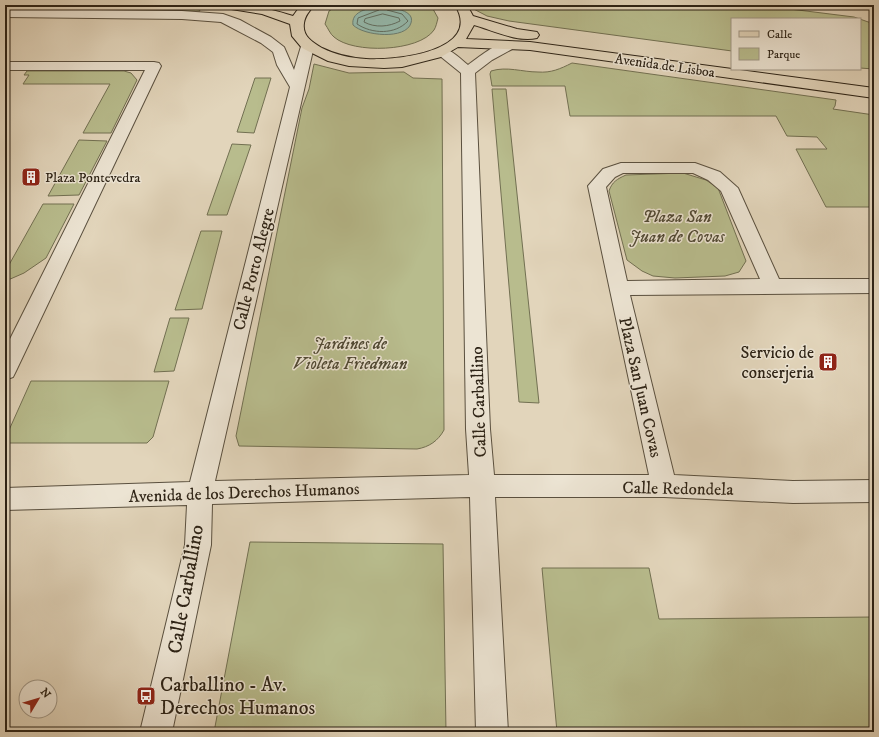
<svg xmlns="http://www.w3.org/2000/svg" width="879" height="737" font-family="'IM FELL DW Pica',serif">
<style>
.green{fill:#b8bc8d;stroke:#727052}
.water{fill:#95b9ac;stroke:#6b7d70}
.lines{fill:none;stroke-linecap:round;stroke-linejoin:round}
.shore{stroke:#616e61;stroke-width:1}
.minor-casing{stroke:#5a503f;stroke-width:2}
.major-casing{stroke:#2d2316;stroke-width:2}
.minor{fill:#ece4d3;fill-rule:evenodd}
.major{fill:#e2d5bb;fill-rule:evenodd}
.labels{text-anchor:middle;stroke-width:3;stroke-linejoin:round;paint-order:stroke}
.far-street-label{font-size:14px;fill:#2d2316;stroke:#ece4d3}
.far-poi-label{font-size:14px;fill:#2d2316;stroke:#ece4d3;text-anchor:start}
.park-label{font-size:17px;font-style:italic;fill:#504934;stroke:#ece4d3}
.street-label{font-size:17px;fill:#2d2316;stroke:#ece4d3}
.poi-label{font-size:17px;fill:#2d2316;stroke:#ece4d3;text-anchor:end}
.near-street-label{font-size:20px;fill:#2d2316;stroke:#ece4d3}
.near-poi-label{font-size:20px;fill:#2d2316;stroke:#ece4d3;text-anchor:start}
</style>
<rect width="100%" height="100%" fill="#e2d5bb"/>
<filter id="stains"><feTurbulence type="fractalNoise" baseFrequency=".005" numOctaves="4"/><feColorMatrix values="0 0 0 0 .2 0 0 0 0 .09 0 0 0 0 .02 0 0 0 .5 -.17"/></filter>
<radialGradient id="worn" r=".72"><stop offset=".6" stop-color="#630" stop-opacity="0"/><stop offset="1" stop-color="#630" stop-opacity=".3"/></radialGradient>
<g class="green">
<path d="M38,5H165L200,10L199,12Z"/>
<path d="M339,5H426L433,9L438,18C437,22 436,27 434,30C419,52 353,54 334,37C330,34 328,28 325,24L329,11Z"/>
<path d="M466,5H758L854,17L874,24V69L860,68V19H732V51L509,21L487,16Z"/>
<path d="M572,63L836,100L835,106L833,109L874,115V207H826L796,149H827L817,137L787,136L776,116H570L565,86H492L490,74L491,71C507,66 522,72 538,72C551,73 560,69 572,63Z"/>
<path d="M314,64L349,73L404,72L413,78L442,79L444,430C438,441 429,447 417,449L239,446L236,436L302,108L309,89Z"/>
<path d="M27,71H124L131,73L137,80L111,133H83L110,84H23L29,75H24Z"/>
<path d="M255,78H271L254,133L237,132Z"/>
<path d="M492,89H506L539,403L519,402Z"/>
<path d="M79,140L107,141L79,195L48,196Z"/>
<path d="M232,144L251,145L227,215H207Z"/>
<path d="M683,173L706,180L718,188L746,261L739,272L725,276L675,278L653,276L642,271L627,260L609,191C612,182 617,179 626,175Z"/>
<path d="M43,204H74L46,258L24,273L8,280L5,272Z"/>
<path d="M201,231H222L202,309L175,310Z"/>
<path d="M170,318H189L174,371L154,372Z"/>
<path d="M31,381H169L153,437L147,443H5V439Z"/>
<path d="M250,542L443,544L446,732H214Z"/>
<path d="M542,568H649L659,619L874,617V732H557Z"/>
</g>
<path class="water" d="M376,7C385,7 416,8 411,23C406,40 364,36 353,25C351,12 366,9 376,7Z"/>
<g class="lines">
<g class="shore">
<path d="M381,5L379,10L358,18L357,24C372,34 395,35 408,21L402,14L387,10L385,5"/>
<path d="M383,14L399,18L400,21C389,27 375,28 364,22L365,19Z"/>
</g>
<g class="minor-casing">
<g id="minor">
<path d="M5,9L182,11L223,14L240,20L271,37L284,47L294,70L302,43L307,42L312,43L314,46L215,481L469,475L466,429L461,73L435,52L437,49C449,46 459,58 468,65C479,57 500,39 514,42L516,45L514,48L492,60L475,73L490,429L494,475H649L588,186L603,169L621,163H695L720,172L738,188L779,279H874V293L630,295L674,475L793,481L874,480V502L793,503L664,497H495L508,732H476L470,497L212,504L211,545L172,732H140L185,545L187,505L5,510V488L190,482L290,87L277,65L273,52L261,43L221,22L182,19L5,17ZM623,173H693L708,180L721,191L760,279L627,281L606,187L615,177Z"/>
<path d="M5,62H154L159,63L161,66L16,371L13,377L5,380V349L145,70H5Z"/>
</g>
</g>
<g class="major-casing">
<path id="major" d="M224,5C253,5 265,7 293,16L301,5H314C310,11 305,15 304,23C302,36 312,42 322,48C336,55 350,58 366,59C394,61 484,52 455,5H467L473,16L517,29L537,32L539,35L537,38C518,43 492,30 474,25L466,39L530,42L874,88V98L530,50L458,47L441,57L402,67L384,68L349,66L328,61L302,48L292,36L290,24L262,14L225,8Z"/>
</g>
<use href="#minor" class="minor"/>
<use href="#major" class="major"/>
</g>
<defs>
<g id="building-square" transform="scale(1)"><rect x="-9" y="-9" width="18" height="18" rx="4" fill="#8f2418" stroke="#ece4d3"/><path d="M-4-6H4V6H1V3H-1V6H-4ZM-2.5-4.3h1.7v1.8h-1.7ZM.8-4.3h1.7v1.8H.8ZM-2.5-1h1.7V.8h-1.7ZM.8-1h1.7V.8H.8Z" fill="#fff"/></g>
<g id="bus-square" transform="scale(1)"><rect x="-9" y="-9" width="18" height="18" rx="4" fill="#8f2418" stroke="#ece4d3"/><path d="M-5-6H5V4H4V6H2V4H-2V6H-4V4H-5ZM-3.5-4V0h7V-4ZM-3.5 1.2v1.5H-2V1.2ZM2 1.2v1.5H3.5V1.2Z" fill="#fff"/></g>
</defs>
<g fill-rule="evenodd">
<use href="#building-square" x="31" y="177"/>
<use href="#building-square" x="828" y="362"/>
<use href="#bus-square" x="146" y="696"/>
</g>
<g class="labels">
<g class="far-street-label">
<text transform="translate(665 65) rotate(8)" y="5">Avenida de Lisboa</text>
</g>
<g class="far-poi-label">
<text x="45" y="182">Plaza Pontevedra</text>
</g>
<g class="park-label">
<text x="677" y="222">Plaza San<tspan x="677" dy="20">Juan de Covas</tspan></text>
<text x="350" y="349">Jardines de<tspan x="350" dy="20">Violeta Friedman</tspan></text>
</g>
<g class="street-label">
<text transform="translate(253 269) rotate(-76)" y="6">Calle Porto Alegre</text>
<text transform="translate(641 387) rotate(77)" y="6">Plaza San Juan Covas</text>
<text transform="translate(478 402) rotate(-92)" y="6">Calle Carballino</text>
<text transform="translate(678 488) rotate(1)" y="6">Calle Redondela</text>
<text transform="translate(244 492) rotate(-2)" y="6">Avenida de los Derechos Humanos</text>
</g>
<g class="poi-label">
<text x="814" y="358">Servicio de<tspan x="814" dy="20">conserjeria</tspan></text>
</g>
<g class="near-street-label">
<text transform="translate(185 589) rotate(-80)" y="7">Calle Carballino</text>
</g>
<g class="near-poi-label">
<text x="160" y="691">Carballino - Av.<tspan x="160" dy="23">Derechos Humanos</tspan></text>
</g>
</g>
<rect width="879" height="737" fill="none" stroke="#e2d5bb" stroke-width="20"/>
<rect x="6" y="6" width="867" height="725" fill="none" stroke="#2d2316" stroke-width="2"/>
<rect x="10" y="10" width="859" height="717" fill="none" stroke="#2d2316"/>
<rect x="731" y="18" width="130" height="52" fill="#ece4d3" stroke="#a09787"/>
<rect x="739" y="31" width="20" height="6" fill="#e2d5bb" stroke="#a09787"/>
<text x="767" y="38" font-size="12" fill="#2d2316">Calle</text>
<rect x="739" y="48" width="20" height="12" fill="#b8bc8d" stroke="#a09787"/>
<text x="767" y="58" font-size="12" fill="#2d2316">Parque</text>
<g transform="translate(38 699) rotate(52)"><circle r="19" fill="#ece4d3" stroke="#a09787"/>
<path d="M0-3L7 15L0 10L-7 15Z" fill="#8f2418"/>
<text y="-6" font-size="11" font-weight="bold" text-anchor="middle" fill="#2d2316">N</text>
</g>
<rect width="100%" height="100%" filter="url(#stains)"/>
<rect width="100%" height="100%" fill="url(#worn)"/>
</svg>
